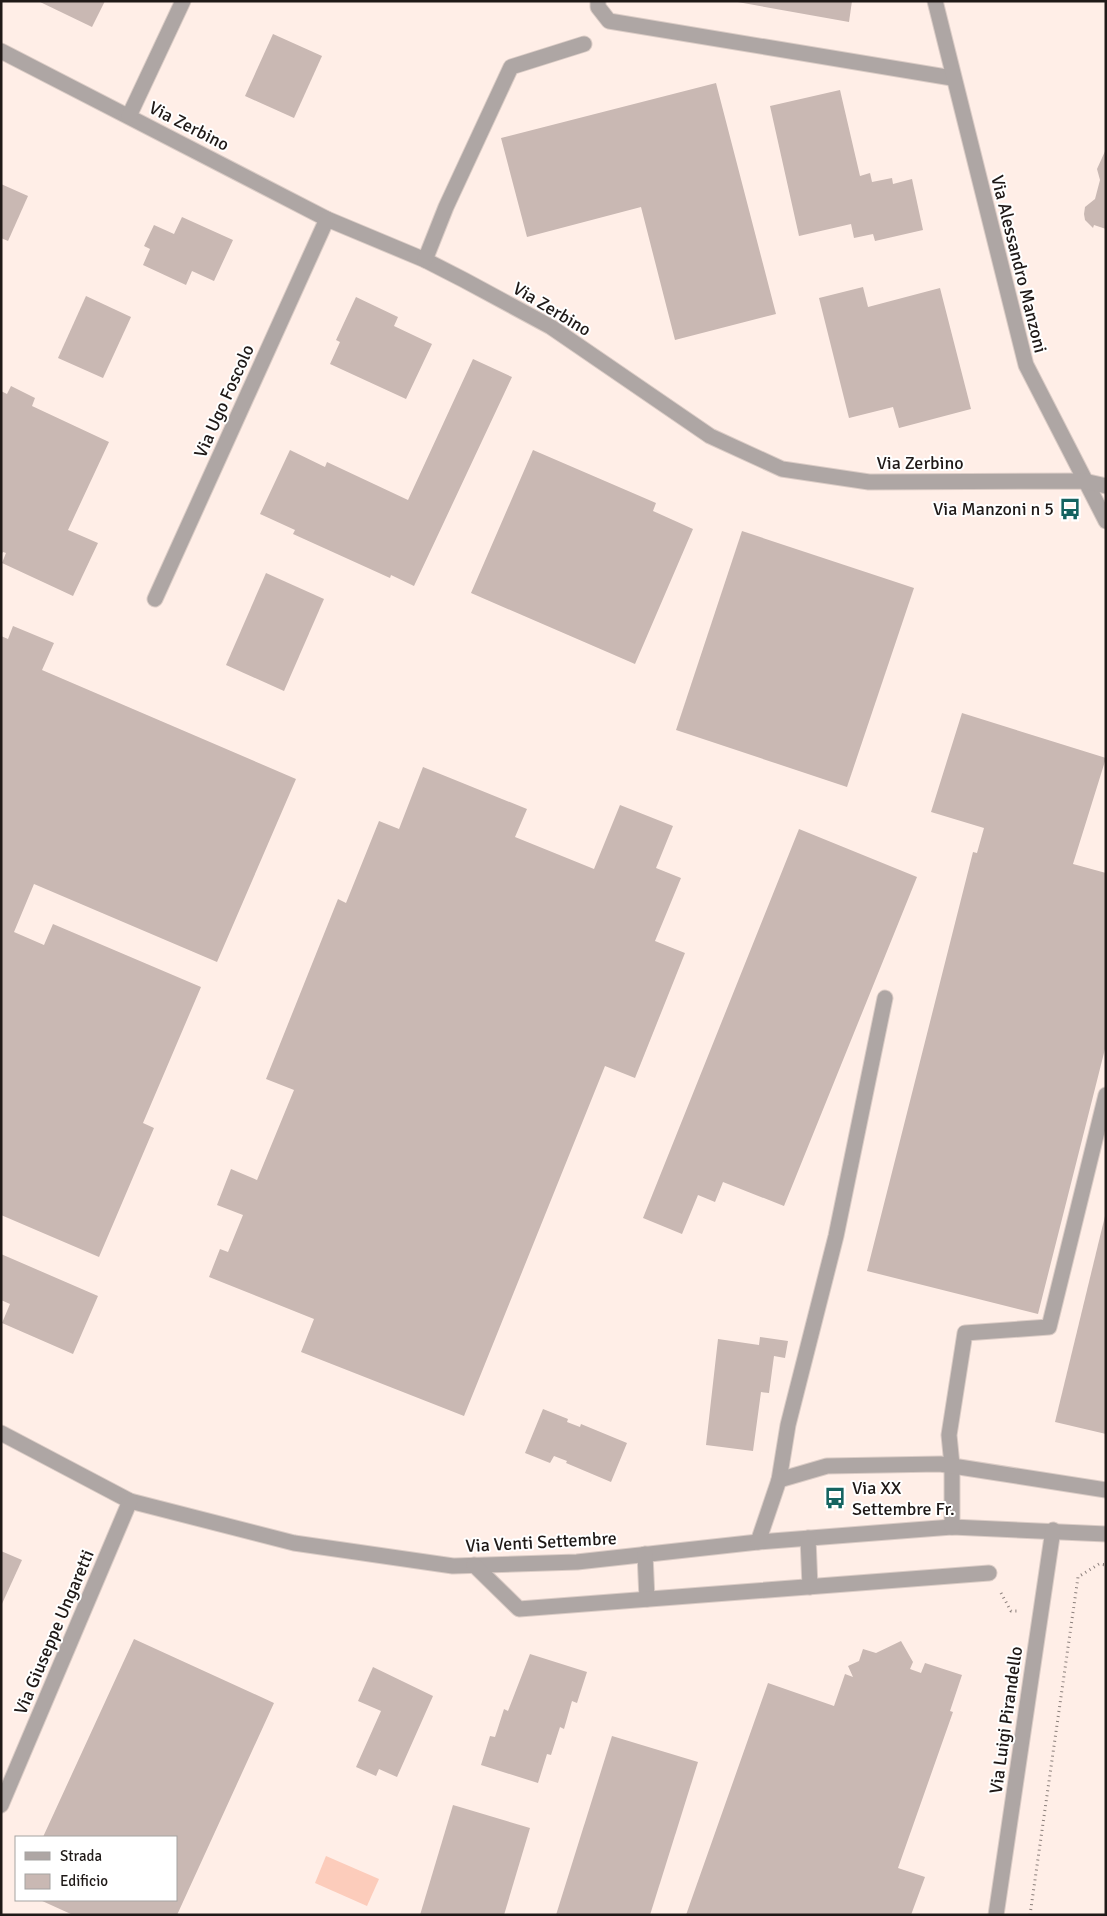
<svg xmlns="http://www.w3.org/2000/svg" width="1107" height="1916" font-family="Signika,sans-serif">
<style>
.water{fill:#fcccbb}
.building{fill:#c9b8b3}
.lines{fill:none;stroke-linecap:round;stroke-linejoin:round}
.minor-casing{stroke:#dbccc6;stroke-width:17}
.path{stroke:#8b7f7b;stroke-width:3;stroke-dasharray:1 4;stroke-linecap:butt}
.minor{stroke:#aea6a4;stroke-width:15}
.labels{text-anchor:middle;stroke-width:4;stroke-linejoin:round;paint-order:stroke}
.street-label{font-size:18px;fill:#1f1917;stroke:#fff}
.poi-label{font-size:18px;fill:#1f1917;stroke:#fff;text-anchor:end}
</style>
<rect width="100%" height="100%" fill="#ffeee7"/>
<path class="water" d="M326,1856L379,1879L367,1906L315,1883Z"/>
<g class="building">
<path d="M38,1H105L92,27Z"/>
<path d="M732,1H852L849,22Z"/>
<path d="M273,34L322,56L294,118L245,96Z"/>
<path d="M716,83L776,314L675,340L641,207L527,237L501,138Z"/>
<path d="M840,90L860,176L870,173L872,182L892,178L893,184L912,179L923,230L875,241L873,234L854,238L851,224L799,236L770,106Z"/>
<path d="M1106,149V229L1094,225L1093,228L1085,220L1084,214L1085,207L1095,199L1100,180L1097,169Z"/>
<path d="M1,184L28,196L8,241L1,238Z"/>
<path d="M182,217L233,240L214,281L192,271L186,285L143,265L150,249L144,246L154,225L174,234Z"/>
<path d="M863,287L868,307L940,288L971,409L899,428L893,407L849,418L819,298Z"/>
<path d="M86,296L131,317L103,378L58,358Z"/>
<path d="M356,297L398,317L394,326L432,344L406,399L330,364L340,342L336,340Z"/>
<path d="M473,359L512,377L414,586L391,575L390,578L293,534L295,530L260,514L290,450L325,467L327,462L408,500Z"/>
<path d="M11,386L35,398L32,406L109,442L68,530L98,543L73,596L2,563L6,553L3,552L1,555V391L7,394Z"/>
<path d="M533,450L656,503L653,511L693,529L635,664L471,593Z"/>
<path d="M742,531L914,588L847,787L676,730Z"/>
<path d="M266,573L324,599L284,691L226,665Z"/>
<path d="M13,626L54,643L42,670L296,779L217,962L34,884L14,932L44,945L53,924L201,987L143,1123L154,1128L99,1257L1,1215V636L8,639Z"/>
<path d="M962,713L1106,758L1073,864L1106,873V1045L1038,1314L867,1271L973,852L977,853L984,828L931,812Z"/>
<path d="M423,767L527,809L515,837L594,869L620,805L673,826L656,868L681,878L655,941L685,953L635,1078L605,1066L464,1416L301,1352L314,1319L209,1277L220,1249L228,1252L243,1215L217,1205L231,1169L257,1180L294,1090L266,1079L338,899L346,903L379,821L399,829Z"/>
<path d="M799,829L917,877L784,1206L723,1182L715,1202L698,1195L682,1234L643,1218Z"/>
<path d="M1105,1216H1106V1434L1055,1422Z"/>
<path d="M1,1254L98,1296L73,1354L2,1323L10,1304L1,1300Z"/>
<path d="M760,1337L788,1341L785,1358L774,1356L769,1393L761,1392L753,1451L706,1445L718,1339L759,1345Z"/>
<path d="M543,1409L568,1419L567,1422L580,1427L581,1424L627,1443L611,1482L566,1463L567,1461L554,1456L550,1463L525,1453Z"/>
<path d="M1,1551L22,1560L1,1606Z"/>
<path d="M134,1639L274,1703L177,1915H73L40,1900H176V1837H43Z"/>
<path d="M901,1641L913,1662L910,1669L921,1673L925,1663L962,1675L950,1711L953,1712L898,1868L925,1877L911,1915H686L768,1683L834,1706L845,1674L853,1677L848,1666L859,1661L863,1649L876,1653Z"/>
<path d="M530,1654L587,1672L577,1703L572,1701L564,1729L560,1727L551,1755L547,1754L538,1783L481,1765L490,1736L495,1737L504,1709L508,1711Z"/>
<path d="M373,1667L433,1696L397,1777L379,1769L376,1776L356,1767L381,1711L358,1701Z"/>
<path d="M612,1736L698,1762L650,1915H556Z"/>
<path d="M453,1805L530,1828L504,1915H420Z"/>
</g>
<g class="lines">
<g class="minor-casing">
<g id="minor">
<path d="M598,1V7L609,21L952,78"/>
<path d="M935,1L1026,365L1106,521"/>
<path d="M1,51L327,219L425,260L464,280L551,327L710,436L782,469L869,482L1084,481L1106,486"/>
<path d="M129,116L183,1"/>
<path d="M425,260L446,207L511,67L584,44"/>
<path d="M155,599L327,219"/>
<path d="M1,1433L130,1501L294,1543L453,1566L577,1562L758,1542L952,1527L1106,1534"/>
<path d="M779,1480L788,1425L836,1236L885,998"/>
<path d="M952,1527V1465L949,1435L965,1333L1049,1327L1106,1095"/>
<path d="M808,1538L810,1587"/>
<path d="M758,1542L779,1480L827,1466L940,1464L1106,1490"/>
<path d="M645,1554L647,1599"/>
<path d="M474,1565L519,1609L989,1573"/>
<path d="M1,1805L130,1501"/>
<path d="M996,1915L1053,1530"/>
</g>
</g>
<g class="path">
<path d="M1001,1593L1011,1611H1017"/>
<path d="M1030,1915L1078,1577L1099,1564L1106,1565"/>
</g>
<use href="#minor" class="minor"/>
</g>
<defs>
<g id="bus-bare" transform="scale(1.725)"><path d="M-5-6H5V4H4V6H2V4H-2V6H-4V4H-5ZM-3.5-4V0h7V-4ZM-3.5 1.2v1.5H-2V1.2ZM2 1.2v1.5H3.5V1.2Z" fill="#156360" stroke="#fff" stroke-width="2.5" paint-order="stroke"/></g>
</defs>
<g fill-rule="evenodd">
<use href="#bus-bare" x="1070" y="509"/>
<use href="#bus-bare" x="835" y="1498"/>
</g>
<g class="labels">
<g class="street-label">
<text transform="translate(189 126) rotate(27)" y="6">Via Zerbino</text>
<text transform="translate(1019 264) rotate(76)" y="6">Via Alessandro Manzoni</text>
<text transform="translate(552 309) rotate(31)" y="6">Via Zerbino</text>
<text transform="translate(224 401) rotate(-66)" y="6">Via Ugo Foscolo</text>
<text x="920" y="469">Via Zerbino</text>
<text transform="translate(541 1542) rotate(-3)" y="6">Via Venti Settembre</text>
<text transform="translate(54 1632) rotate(-67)" y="6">Via Giuseppe Ungaretti</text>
<text transform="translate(1006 1720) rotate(-82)" y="6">Via Luigi Pirandello</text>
</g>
<g class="poi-label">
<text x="1054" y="515">Via Manzoni n 5</text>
<text x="852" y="1494" text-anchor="start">Via XX<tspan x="852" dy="21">Settembre Fr.</tspan></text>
</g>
</g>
<rect width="1107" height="1916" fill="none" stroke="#1f1917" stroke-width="5"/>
<rect x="15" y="1836" width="162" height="65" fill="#ffffff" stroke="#a5a3a2"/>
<rect x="25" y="1852" width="25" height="8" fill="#aea6a4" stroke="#a5a3a2"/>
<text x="60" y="1861" font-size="15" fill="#1f1917">Strada</text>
<rect x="25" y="1874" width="25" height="15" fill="#c9b8b3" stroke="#a5a3a2"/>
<text x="60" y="1886" font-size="15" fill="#1f1917">Edificio</text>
</svg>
